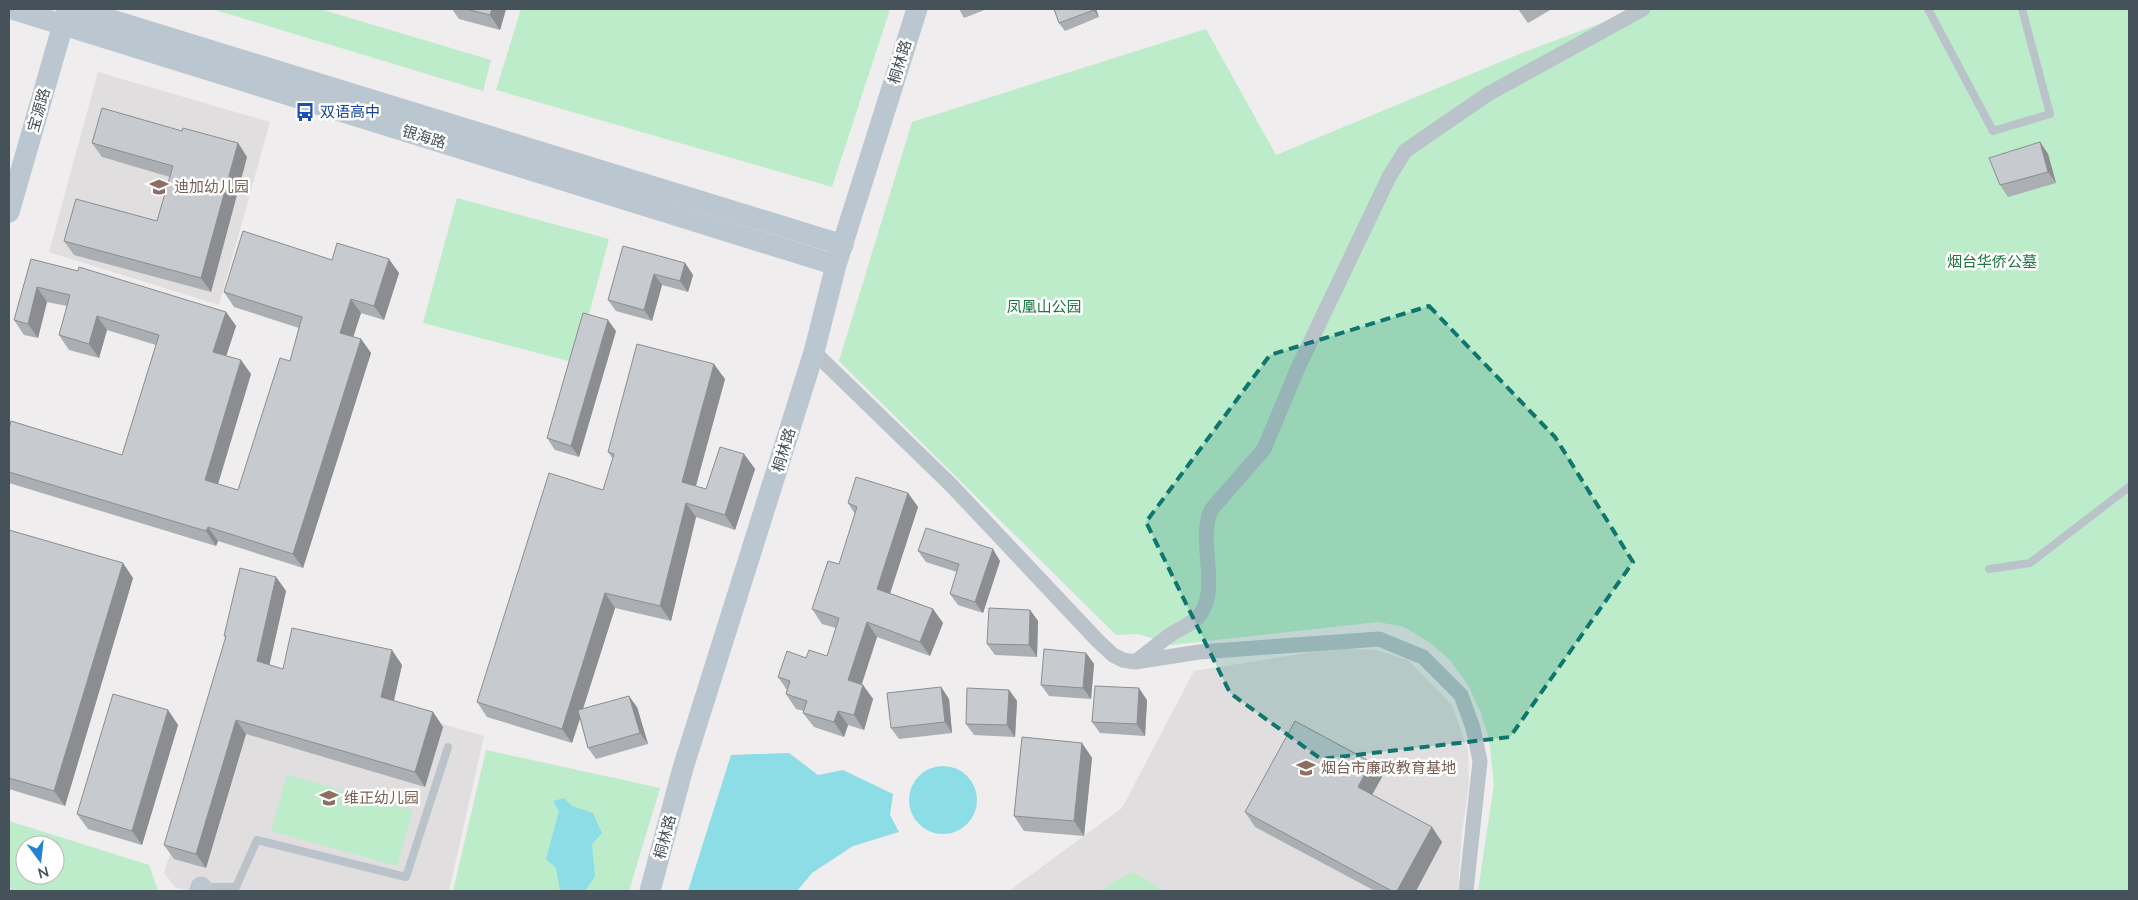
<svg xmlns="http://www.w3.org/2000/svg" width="2138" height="900" font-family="Lato,'Noto Sans SC',sans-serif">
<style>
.education{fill:#e0dede}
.green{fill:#bdecca;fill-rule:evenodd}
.water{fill:#8cdde6}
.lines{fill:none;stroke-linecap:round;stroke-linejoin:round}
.lane{stroke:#b9c3c9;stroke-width:8}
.street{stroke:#b9c3c9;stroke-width:15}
.secondary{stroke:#bbc7d0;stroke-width:21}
.wall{fill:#abaeb2}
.shaded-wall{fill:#8b8d91}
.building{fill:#c7cacf;stroke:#8b8d91}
.marked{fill:#0f766e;fill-opacity:0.2;stroke:#0f766e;stroke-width:4;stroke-dasharray:10 6;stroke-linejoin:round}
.labels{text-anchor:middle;stroke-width:5;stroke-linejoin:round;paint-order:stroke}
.street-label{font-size:15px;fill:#465259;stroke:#fff}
.transit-label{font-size:15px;fill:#164399;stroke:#fff;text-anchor:start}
.education-label{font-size:15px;fill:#785e54;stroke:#fff;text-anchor:start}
.park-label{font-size:15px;fill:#1b763f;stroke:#fff}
</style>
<rect width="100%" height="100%" fill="#efeded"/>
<g class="education">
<path d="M98,72L270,122L219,305L49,252Z"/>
<path d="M1337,648L1376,650L1408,660L1452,705L1468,750L1469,785L1462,832L1458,891H1009L1122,808L1194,671Z"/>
<path d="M229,662L484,736L449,891H196L176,888L164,873Z"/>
</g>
<g class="green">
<path d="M212,9H320L491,60L483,91Z"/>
<path d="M521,9H890L832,187L496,90Z"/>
<path d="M1638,9H2129V891H1478L1494,784L1489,739L1480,711L1469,687L1450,660L1429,642L1404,627L1378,622L1171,645L1139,634L1116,635L839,361L912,122L1206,29L1276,155L1522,53Z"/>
<path d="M457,198L609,239L576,363L423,323Z"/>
<path d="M486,750L660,788L629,891H453Z"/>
<path d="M287,775L413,810L397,866L271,831Z"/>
<path d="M9,821L149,865L158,891H9ZM25,845H55V875H25Z"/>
<path d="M1132,872L1165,891H1099Z"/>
</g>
<g class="water">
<path d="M789,753L818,775L843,770L893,794L890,815L899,832L853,846L812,873L797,891H688L731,755Z"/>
<circle cx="943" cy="800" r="34"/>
<path d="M564,798L572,806L593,813L602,833L592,844L595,876L585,891H560L556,868L546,859L559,811L553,801Z"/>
</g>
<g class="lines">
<g class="lane">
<path d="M1928,9L1993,131L2050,114L2022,9"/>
<path d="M1989,569L2030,563L2129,487"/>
<path d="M201,887H236L257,840L406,877L448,747"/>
</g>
<g class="street">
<path d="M814,352L951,485L1098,641L1113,655L1123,660L1135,662L1199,652L1379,639L1423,657L1461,695L1473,728L1480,761L1466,891"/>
<path d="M1136,661C1149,652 1161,641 1173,633C1182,628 1193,623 1199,616C1221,589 1197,542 1211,510L1264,449L1297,370L1389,177L1405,151L1488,94L1643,9"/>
</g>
<g class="secondary">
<path d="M12,9L836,265"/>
<path d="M76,9L843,245"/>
<path d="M9,212L67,11"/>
<path d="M200,891L201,887"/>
<path d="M650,891L683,768L814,352L836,265L917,9"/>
</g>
</g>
<g class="wall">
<path d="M452,9H506L500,30L459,19Z"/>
<path d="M959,9H987L964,18Z"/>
<path d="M1054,9H1096L1099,17L1065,31L1059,23Z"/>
<path d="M1518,9H1552L1528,23Z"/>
<path d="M182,131L238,143L247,157L211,292L74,255L64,241L157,221L170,177L102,157L92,143Z"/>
<path d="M2040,142L2048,154L2056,183L2008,197L2000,185Z"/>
<path d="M623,246L685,263L693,275L688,292L662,285L652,321L616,311L608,300Z"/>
<path d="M31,259L226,312L236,326L226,356L251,374L218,484L238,490L290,361L299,328L234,307L224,292L332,260L399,273L384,320L361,313L353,337L361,339L371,353L303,568L218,541L216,546L9,483V429L122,455L156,345L107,330L99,358L69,350L59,335L67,306L47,302L38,338L24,335L14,320Z"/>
<path d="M616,331L579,457L555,450L547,438Z"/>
<path d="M725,379L696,486L706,489L744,454L755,469L735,530L696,517L671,621L615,608L583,709L637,707L648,744L596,759L588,748L580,719L572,743L487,717L477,702L603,490L613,459L608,452Z"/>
<path d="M908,493L918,507L890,593L933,609L943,623L930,656L877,637L862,684L873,699L864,730L848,725L844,737L814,727L803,713L804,711L796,709L786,694L787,690L778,677L806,658L827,656L836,628L822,624L812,609L839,564L855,514L848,503Z"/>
<path d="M9,530L133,578L65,806L9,789Z"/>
<path d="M918,551L1000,561L983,613L958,605L950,594L957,572L926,562Z"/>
<path d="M276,577L286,591L269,665L283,669L402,665L394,701L433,712L443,727L425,787L246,734L206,868L174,859L164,845L226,638L224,636Z"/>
<path d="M1030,610L1038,621L1037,657L995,655L987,644Z"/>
<path d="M1086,653L1094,664L1091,699L1049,696L1041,685Z"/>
<path d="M941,687L949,699L952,733L899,739L891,728Z"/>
<path d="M1009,690L1017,701L1015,737L974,735L966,724Z"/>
<path d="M1147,700L1145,736L1100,733L1092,722Z"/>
<path d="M168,710L178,725L142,845L88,829L77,814Z"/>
<path d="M1082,743L1092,758L1084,836L1024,831L1014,816Z"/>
<path d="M1371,762L1382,777L1372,795L1442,842L1416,891H1375L1255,827L1245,812Z"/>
</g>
<g class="shaded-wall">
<path d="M492,9H506L500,30L490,15Z"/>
<path d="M1093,9H1096L1099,17Z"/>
<path d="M2040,142L2048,154L2056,183L2048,172Z"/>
<path d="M238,143L247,157L211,292L201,278Z"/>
<path d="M389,259L399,273L384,320L374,306Z"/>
<path d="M685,263L693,275L688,292L680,281Z"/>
<path d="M654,274L662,285L652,321L644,310Z"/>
<path d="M37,287L47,302L38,338L28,324Z"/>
<path d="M351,299L361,313L350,347L340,333Z"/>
<path d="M226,312L236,326L223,366L213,352Z"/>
<path d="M97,316L107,330L99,358L89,344Z"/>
<path d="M608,320L616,331L579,457L571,446Z"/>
<path d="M361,339L371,353L303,568L293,554Z"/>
<path d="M241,360L251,374L215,494L205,480Z"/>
<path d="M714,364L725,379L693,496L682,482Z"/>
<path d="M744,454L755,469L735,530L725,515Z"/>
<path d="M908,493L918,507L887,603L877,589Z"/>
<path d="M686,503L696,517L671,621L660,606Z"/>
<path d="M208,527L218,541L216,546L206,531Z"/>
<path d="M993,549L1000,561L983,613L975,602Z"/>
<path d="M123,563L133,578L65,806L54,791Z"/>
<path d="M276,577L286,591L267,676L257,661Z"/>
<path d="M605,593L615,608L572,743L562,729Z"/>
<path d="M933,609L943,623L930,656L920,642Z"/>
<path d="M1030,610L1038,621L1037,657L1029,645Z"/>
<path d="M867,622L877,637L858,695L848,680Z"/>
<path d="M392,650L402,665L391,712L381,697Z"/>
<path d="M1086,653L1094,664L1091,699L1083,688Z"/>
<path d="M863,685L873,699L864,730L854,715Z"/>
<path d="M941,687L949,699L952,733L945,722Z"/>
<path d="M1139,688L1147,700L1145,736L1137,724Z"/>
<path d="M1009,690L1017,701L1015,737L1007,725Z"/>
<path d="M629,696L637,707L648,744L640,733Z"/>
<path d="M168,710L178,725L142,845L132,831Z"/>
<path d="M838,711L848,725L844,737L834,722Z"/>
<path d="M433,712L443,727L425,787L415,772Z"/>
<path d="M236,720L246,734L206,868L196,854Z"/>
<path d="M1082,743L1092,758L1084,836L1074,821Z"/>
<path d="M1371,762L1382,777L1368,802L1358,787Z"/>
<path d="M1432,827L1442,842L1416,891H1397Z"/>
</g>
<g class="building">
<path d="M466,9H492L490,15Z"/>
<path d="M1054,9H1093L1094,10L1059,23Z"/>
<path d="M102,108L182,131L183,128L238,143L201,278L64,241L76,199L157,221L173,166L92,143Z"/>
<path d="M2040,142L2048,172L2000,185L1989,158Z"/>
<path d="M243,231L332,260L337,243L389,259L374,306L351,299L340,333L361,339L293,554L208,527L206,531L9,472V429L11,421L122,455L159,335L97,316L89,344L59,335L70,295L37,287L28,324L14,320L31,259L78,271L79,267L226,312L213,352L241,360L205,480L238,490L280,358L290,361L302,317L224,292Z"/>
<path d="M623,246L685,263L680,281L654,274L644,310L608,300Z"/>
<path d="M583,313L608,320L571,446L547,438Z"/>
<path d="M637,344L714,364L682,482L706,489L720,447L744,454L725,515L686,503L660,606L605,593L562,729L477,702L549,473L603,490L614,454L608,452Z"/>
<path d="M856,477L908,493L877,589L933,609L920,642L867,622L848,680L863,685L854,715L838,711L834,722L803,713L807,701L786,694L790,681L778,677L787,651L806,658L809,650L827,656L839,618L812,609L828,561L839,564L857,507L848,503Z"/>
<path d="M926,528L993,549L975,602L950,594L959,564L918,551Z"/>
<path d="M9,530L123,563L54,791L9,778Z"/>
<path d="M240,568L276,577L257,661L283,669L292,628L392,650L381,697L433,712L415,772L236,720L196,854L164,845L226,636H224Z"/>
<path d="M989,608L1030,610L1029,645L987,644Z"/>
<path d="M1044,649L1086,653L1083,688L1041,685Z"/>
<path d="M1095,686L1139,688L1137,724L1092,722Z"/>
<path d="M941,687L945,722L891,728L887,693Z"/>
<path d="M967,688L1009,690L1007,725L966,724Z"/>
<path d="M113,694L168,710L132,831L77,814Z"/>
<path d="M629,696L640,733L588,748L578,710Z"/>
<path d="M1295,721L1371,762L1358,787L1432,827L1397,891H1392L1245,812Z"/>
<path d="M1022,737L1082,743L1074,821L1014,816Z"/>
</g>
<path class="marked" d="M1429,306L1555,437L1633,562L1510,737L1321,759L1230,693L1146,522L1270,355Z"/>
<defs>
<g id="bus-bare" transform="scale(1.5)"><path d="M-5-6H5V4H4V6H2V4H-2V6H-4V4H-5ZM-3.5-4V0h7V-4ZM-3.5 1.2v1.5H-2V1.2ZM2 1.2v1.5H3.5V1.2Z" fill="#1a4fb4" stroke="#fff" stroke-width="2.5" paint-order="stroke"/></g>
<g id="school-bare" transform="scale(1.5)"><path d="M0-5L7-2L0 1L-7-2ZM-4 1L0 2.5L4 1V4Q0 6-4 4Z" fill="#8d6e63" stroke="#fff" stroke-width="2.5" paint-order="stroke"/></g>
<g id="university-bare" transform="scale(1.5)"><path d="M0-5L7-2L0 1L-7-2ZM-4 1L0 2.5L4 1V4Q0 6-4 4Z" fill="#8d6e63" stroke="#fff" stroke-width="2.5" paint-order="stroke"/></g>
</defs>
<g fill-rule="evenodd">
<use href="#bus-bare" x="305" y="112"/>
<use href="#school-bare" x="159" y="187"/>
<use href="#university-bare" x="1306" y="768"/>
<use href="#school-bare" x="329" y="798"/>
</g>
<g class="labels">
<g class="street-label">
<text transform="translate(900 62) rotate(-73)" y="5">桐林路</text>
<text transform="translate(39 110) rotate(-74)" y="5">宝源路</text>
<text transform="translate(424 137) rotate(17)" y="5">银海路</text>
<text transform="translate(784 450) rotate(-73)" y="5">桐林路</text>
<text transform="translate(665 837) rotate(-75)" y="5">桐林路</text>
</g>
<g class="transit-label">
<text x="320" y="117">双语高中</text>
</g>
<g class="education-label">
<text x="174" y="192">迪加幼儿园</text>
<text x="1321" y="773">烟台市廉政教育基地</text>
<text x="344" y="803">维正幼儿园</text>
</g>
<g class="park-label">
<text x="1992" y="267">烟台华侨公墓</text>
<text x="1044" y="312">凤凰山公园</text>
</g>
</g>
<rect width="2138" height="900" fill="none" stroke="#465259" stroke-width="20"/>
<g transform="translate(40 860) rotate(165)"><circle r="24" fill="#ffffff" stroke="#b5babd"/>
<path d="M0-4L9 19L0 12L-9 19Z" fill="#2282d4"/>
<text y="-8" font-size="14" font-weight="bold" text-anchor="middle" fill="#465259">N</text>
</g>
</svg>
